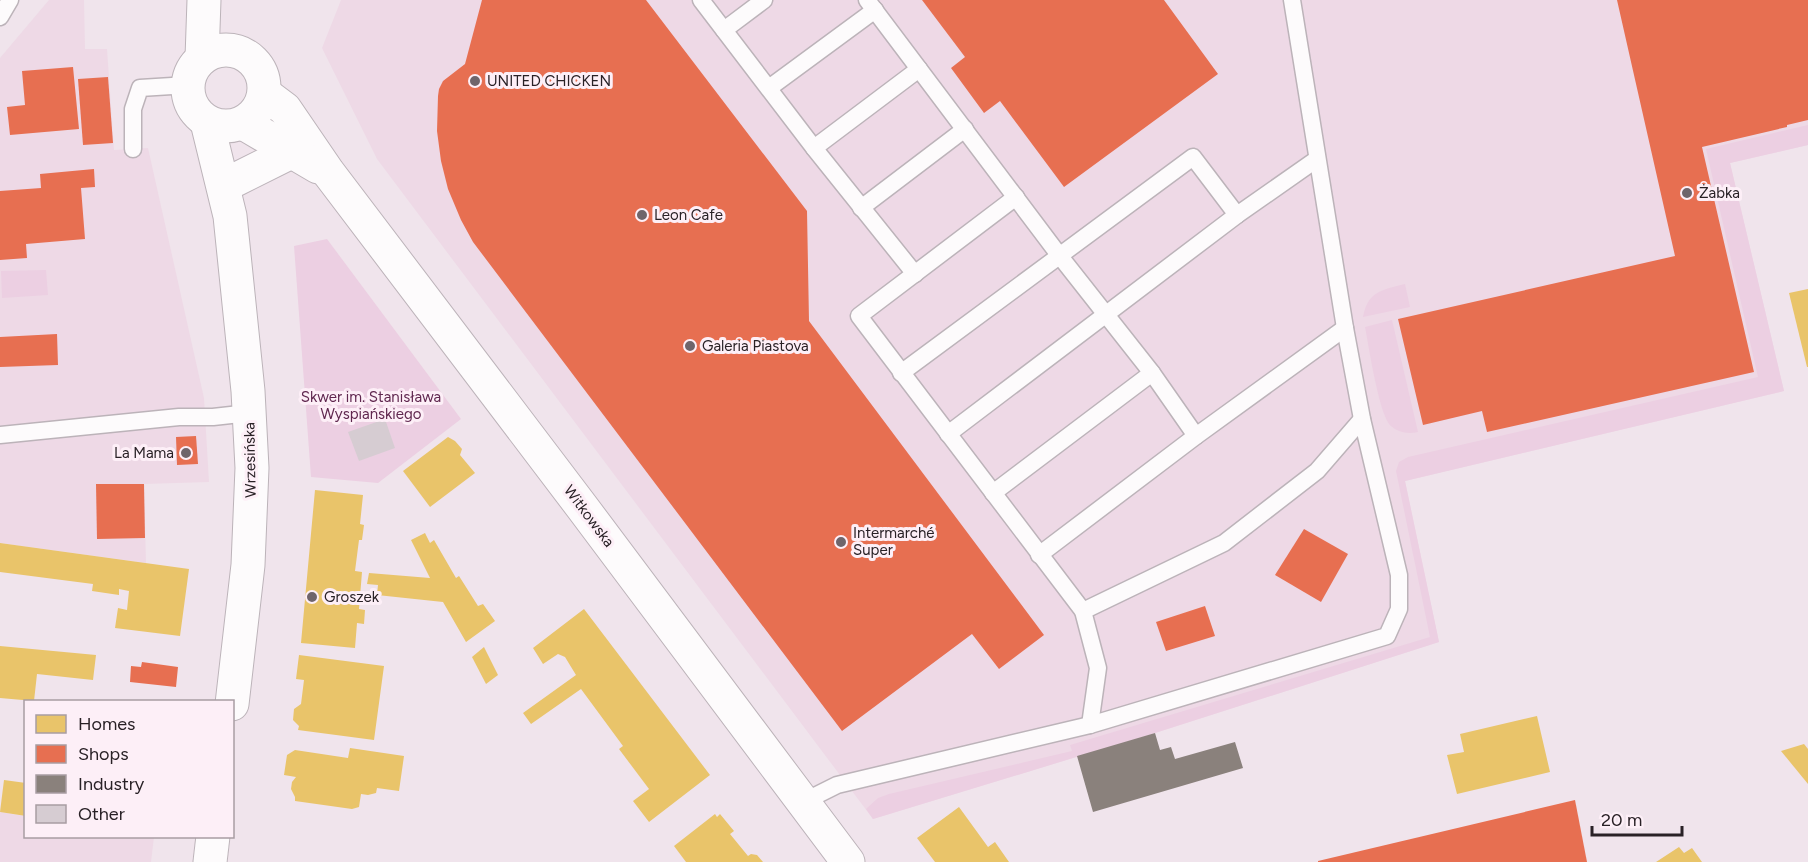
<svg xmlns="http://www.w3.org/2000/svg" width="1808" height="862" font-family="Figtree,sans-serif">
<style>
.built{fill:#eed9e6}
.green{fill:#eccfe2}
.homes{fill:#e9c46a}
.shops{fill:#e76f51}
.industry{fill:#8a817c}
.building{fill:#d6ccd2}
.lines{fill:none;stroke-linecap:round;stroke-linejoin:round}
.service-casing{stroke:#bcb3b9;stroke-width:19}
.tertiary-casing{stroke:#bcb3b9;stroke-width:35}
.service{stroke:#fdfbfc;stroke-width:16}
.tertiary{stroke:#fdfbfc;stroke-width:33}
.poi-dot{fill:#6f656b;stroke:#fdeff7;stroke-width:2}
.labels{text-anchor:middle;stroke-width:6;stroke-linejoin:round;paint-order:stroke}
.poi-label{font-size:15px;fill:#292126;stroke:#fdeff7;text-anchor:start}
.park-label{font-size:15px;fill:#60274f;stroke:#fdeff7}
.street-label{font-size:15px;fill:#292126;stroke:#fdeff7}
</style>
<rect width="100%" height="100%" fill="#f0e4ec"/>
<g class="built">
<path d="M49,0H84L85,49H107L114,150L148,148L204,398L209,482L144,484L146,563L0,543V58Z"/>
<path d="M341,0H1808V145L1730,163L1784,391L1405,481L1439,642L1155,733L873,819L377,159L322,48Z"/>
<path d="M0,812L25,816L26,836L154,837L151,862H0Z"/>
</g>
<g class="green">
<path d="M1808,125V145L1730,163L1784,391L1405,481L1439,642L1155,733L873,819L866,809L878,798L889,794L1072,751L1070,745L1430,637L1396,471L1399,462L1408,457L1758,377L1706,149Z"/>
<path d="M327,239L461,419L378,483L311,477L294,246Z"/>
<path d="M46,270L48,295L2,298L1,271Z"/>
<path d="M1405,284L1410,307L1363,317C1368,291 1382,290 1405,284Z"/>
<path d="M1392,320L1418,432C1408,434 1399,433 1391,426C1379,415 1369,347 1365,327Z"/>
</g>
<g class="homes">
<path d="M1808,289V367H1807L1789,293Z"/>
<path d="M448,437L455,441L462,449L460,455L475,473L430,507L403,471Z"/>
<path d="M315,490L363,495L360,524L364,525L362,540H359L355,571L362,572L359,609L365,610L364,624L357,623L355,648L301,643Z"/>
<path d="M425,533L430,543L434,540L456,578L459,576L478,606L483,604L495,621L466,642L443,602L377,595L378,585L367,584L369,573L430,578L411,540Z"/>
<path d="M0,543L189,569L180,636L115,628L118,608L127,610L129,591L119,589V595L92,591L93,584L0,572Z"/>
<path d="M584,609L710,775L649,822L633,801L649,789L619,749L623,746L581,689L531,724L523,713L576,675L565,657L558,654L543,664L533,648Z"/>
<path d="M0,646L96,655L93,680L37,674L34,701L0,698Z"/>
<path d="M484,647L498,675L486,684L472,657Z"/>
<path d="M299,655L384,666L374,740L298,730L299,726L293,720L294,709L301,704L304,680L296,679Z"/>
<path d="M1537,716L1550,772L1457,794L1447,755L1464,752L1460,734Z"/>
<path d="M1804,744L1808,749V784L1781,751Z"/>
<path d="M350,748L404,756L399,791L377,788L376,793L368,795L361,794L359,807L352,809L295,801V797L291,789L292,782L296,777L284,775L287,755L295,750L348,758Z"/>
<path d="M4,780L26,783V816L0,812Z"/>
<path d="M959,807L988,847L995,842L1009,862H935L917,838Z"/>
<path d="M715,814L717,817L720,814L734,831L730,834L748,856L751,854L757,855L763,862H686L674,846Z"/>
<path d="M1679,847L1684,853L1692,848L1702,862H1656Z"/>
</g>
<g class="shops">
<path d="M482,0H646L807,211L809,321L1044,635L999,669L972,634L842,731L473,242L461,220L448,189L441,161L437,131L438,96L439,89L443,81L465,64Z"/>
<path d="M922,0H1164L1218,74L1064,187L1000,101L984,113L951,68L965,57Z"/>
<path d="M1617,0H1808V120L1787,125V127L1702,147L1754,372L1487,432L1482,411L1423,425L1398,319L1675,256Z"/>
<path d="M73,67L79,129L10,135L7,107L25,105L22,71Z"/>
<path d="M108,77L113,143L83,145L78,79Z"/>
<path d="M94,169L95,187L81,188L85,239L26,244L27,258L0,260V191L41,188L40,174Z"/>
<path d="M57,334L58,365L0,367V337Z"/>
<path d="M196,436L198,464L177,465L176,437Z"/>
<path d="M96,484H144L145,538L97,539Z"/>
<path d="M1304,529L1348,554L1321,602L1275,575Z"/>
<path d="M1205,606L1215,636L1166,651L1156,622Z"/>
<path d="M142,662L178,667L176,687L130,682L131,666L141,667Z"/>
<path d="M1575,800L1587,862H1318V861Z"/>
</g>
<path class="industry" d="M1155,733L1160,750L1171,747L1175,759L1235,742L1243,768L1093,812L1077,756Z"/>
<path class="building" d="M385,419L395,448L359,461L348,432Z"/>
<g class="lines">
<g class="service-casing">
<g id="service">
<path d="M701,0L814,148L915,274"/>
<path d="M867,0L1059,255L1152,373L1196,436"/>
<path d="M0,17L10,0"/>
<path d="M724,30L764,0"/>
<path d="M769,88L875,10"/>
<path d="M814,148L919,69"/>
<path d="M133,149V109L140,88L188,85"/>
<path d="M1016,197L859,316L1083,611L1098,668L1090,725"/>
<path d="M861,208L965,129"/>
<path d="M901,373L1193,157L1237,215L1317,159"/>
<path d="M948,434L1237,215"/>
<path d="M0,435L179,417H213L249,413"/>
<path d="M993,493L1152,373"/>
<path d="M1039,555L1196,436L1345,328"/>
<path d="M1083,611L1224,543L1317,471L1362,419"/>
<path d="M803,802L837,785L1090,725L1387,636L1399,609V575L1362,419L1345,328L1292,0"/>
</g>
</g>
<g class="tertiary-casing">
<g id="tertiary">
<circle cx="226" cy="88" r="38"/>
<path d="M202,58L204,0"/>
<path d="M265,94L285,109L328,172L582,507L848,862"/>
<path d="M207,122L230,216L248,391L252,468L248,565L232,704"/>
<path d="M243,123L318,167"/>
<path d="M235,180L293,151"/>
<path d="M210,862L213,836"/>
</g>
</g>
<use href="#service" class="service"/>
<use href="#tertiary" class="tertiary"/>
</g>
<g class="poi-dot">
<circle cx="475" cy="81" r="6"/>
<circle cx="1687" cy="193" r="6"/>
<circle cx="642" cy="215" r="6"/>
<circle cx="690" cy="346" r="6"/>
<circle cx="186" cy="453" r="6"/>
<circle cx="841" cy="542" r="6"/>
<circle cx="312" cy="597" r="6"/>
</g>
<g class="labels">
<g class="poi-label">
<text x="487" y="86">UNITED CHICKEN</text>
<text x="1699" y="198">Żabka</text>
<text x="654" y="220">Leon Cafe</text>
<text x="702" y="351">Galeria Piastova</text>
<text x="174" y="458" text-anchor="end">La Mama</text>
<text x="853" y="538">Intermarché<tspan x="853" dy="17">Super</tspan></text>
<text x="324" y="602">Groszek</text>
</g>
<g class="park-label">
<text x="371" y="402">Skwer im. Stanisława<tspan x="371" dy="17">Wyspiańskiego</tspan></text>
</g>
<g class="street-label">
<text transform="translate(250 460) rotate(-91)" y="5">Wrzesińska</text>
<text transform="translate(589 516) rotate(53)" y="5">Witkowska</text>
</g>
</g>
<rect x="24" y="700" width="210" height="138" fill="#fdeff7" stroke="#a89da3" stroke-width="1.5"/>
<rect x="36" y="715" width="30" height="18" fill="#e9c46a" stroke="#a89da3" stroke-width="1.5"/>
<text x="78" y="730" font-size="18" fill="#292126">Homes</text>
<rect x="36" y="745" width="30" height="18" fill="#e76f51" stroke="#a89da3" stroke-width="1.5"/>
<text x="78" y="760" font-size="18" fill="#292126">Shops</text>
<rect x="36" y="775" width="30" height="18" fill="#8a817c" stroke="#a89da3" stroke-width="1.5"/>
<text x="78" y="790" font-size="18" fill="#292126">Industry</text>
<rect x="36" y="805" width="30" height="18" fill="#d6ccd2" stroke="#a89da3" stroke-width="1.5"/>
<text x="78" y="820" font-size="18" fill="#292126">Other</text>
<path d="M1592 826v9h90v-9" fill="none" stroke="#292126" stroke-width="3"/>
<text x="1601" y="826" font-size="18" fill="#292126" stroke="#fdeff7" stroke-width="4.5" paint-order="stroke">20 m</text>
</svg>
